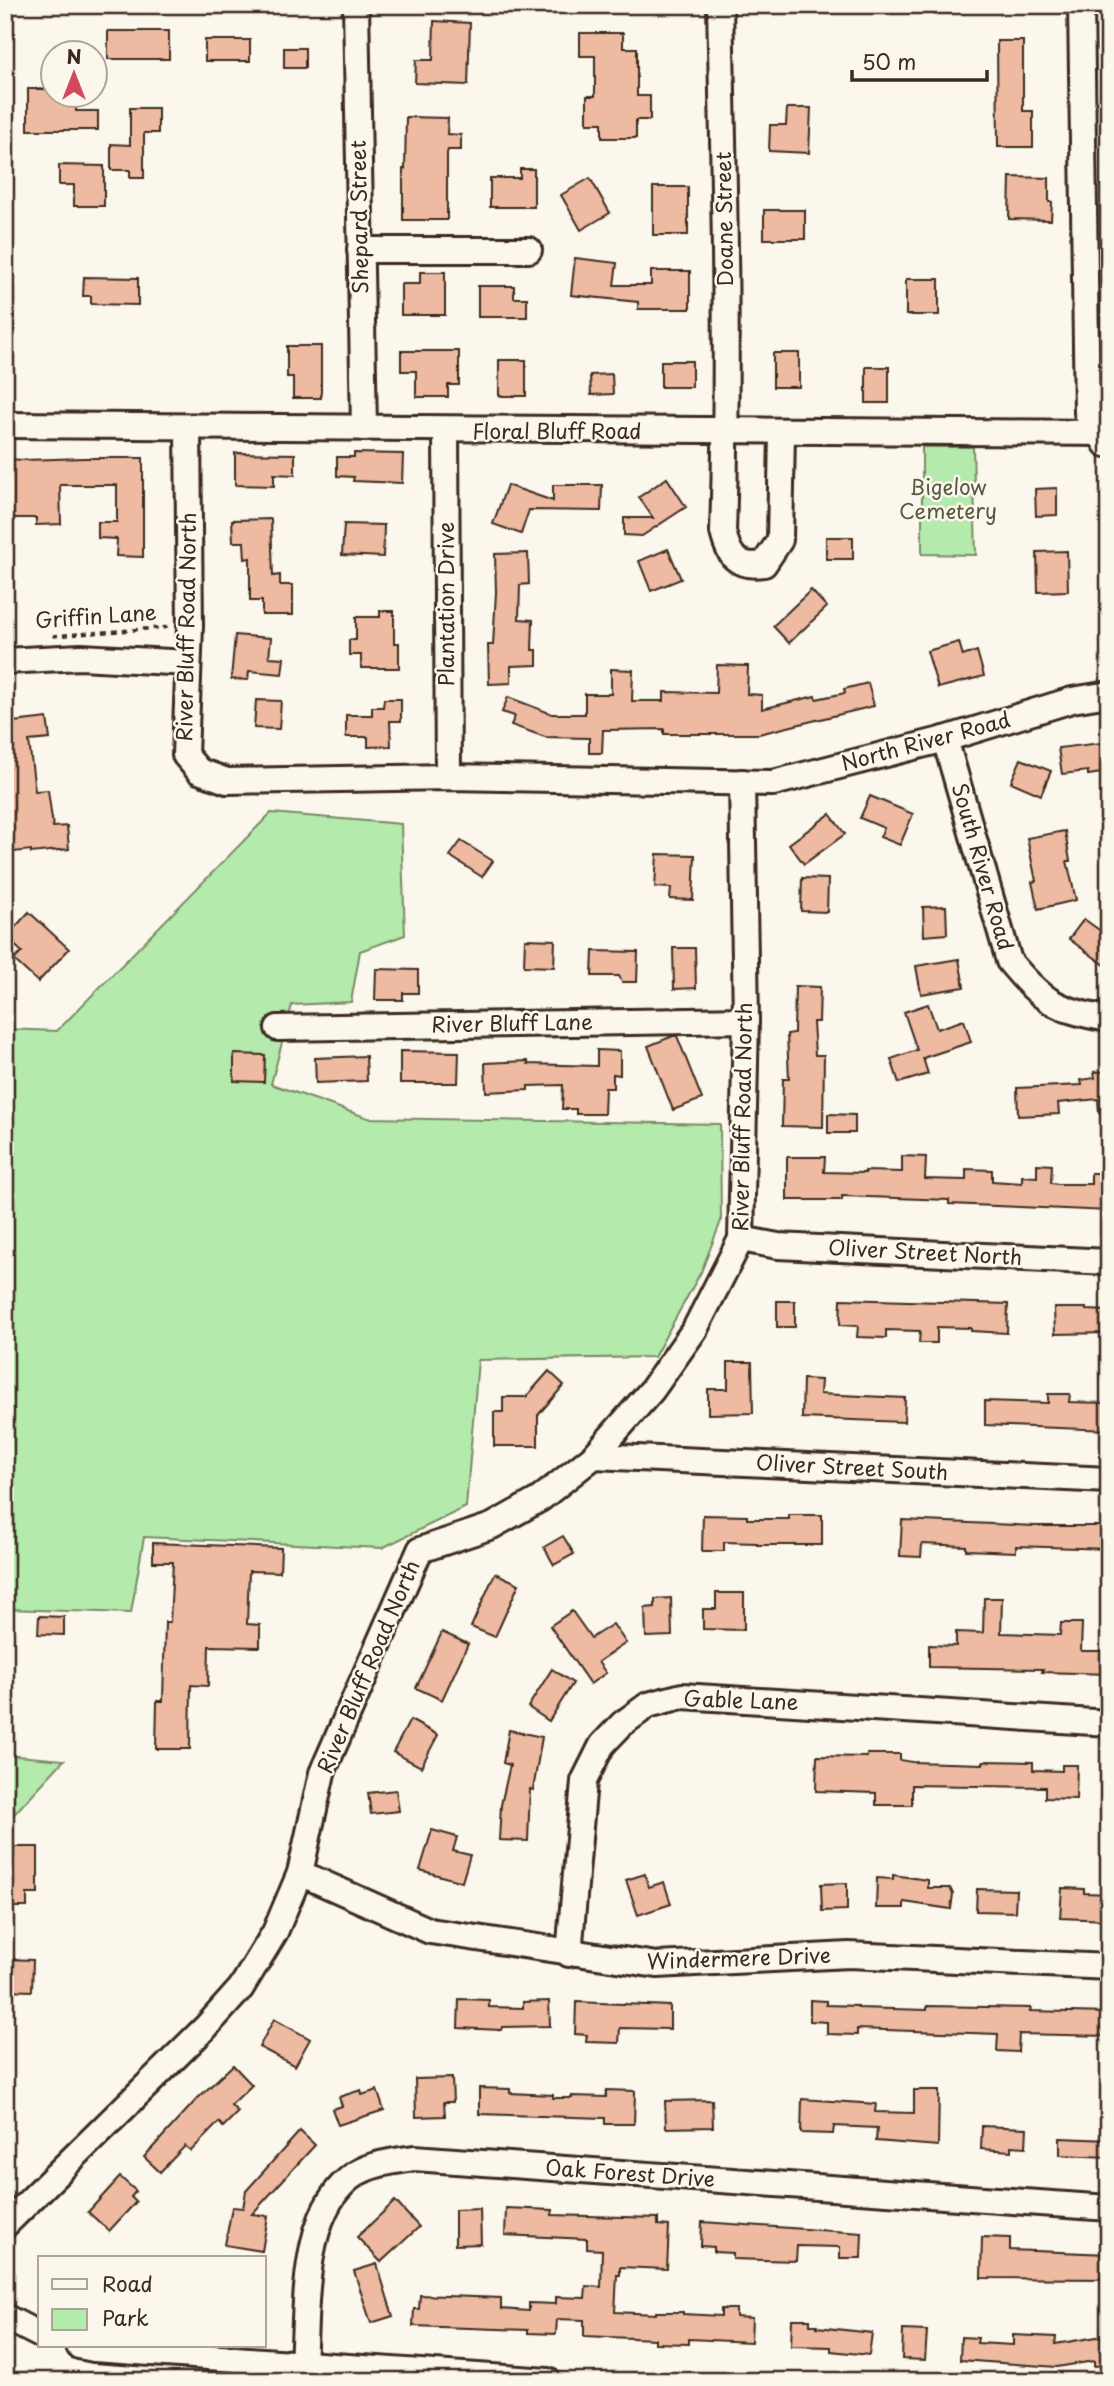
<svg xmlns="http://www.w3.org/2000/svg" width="1114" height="2386" font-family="'Playpen Sans',sans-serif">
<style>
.green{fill:#b4eaac;stroke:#788a65;stroke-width:2}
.building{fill:#efbaa2;stroke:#3b2a1e;stroke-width:2}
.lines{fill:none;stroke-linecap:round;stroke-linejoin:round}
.minor-casing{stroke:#3b2a1e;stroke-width:30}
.path{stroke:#3b2a1e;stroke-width:3.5;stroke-dasharray:5 5;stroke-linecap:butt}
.minor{stroke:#fbf7ec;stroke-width:24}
.labels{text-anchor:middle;stroke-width:5;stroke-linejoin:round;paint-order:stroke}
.street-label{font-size:21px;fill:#3b2a1e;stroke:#fbf7ec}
.park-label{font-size:21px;fill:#595a42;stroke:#fbf7ec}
</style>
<rect width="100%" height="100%" fill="#fbf7ec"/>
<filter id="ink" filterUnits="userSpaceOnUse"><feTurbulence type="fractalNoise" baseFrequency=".0143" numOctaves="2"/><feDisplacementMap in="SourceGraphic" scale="14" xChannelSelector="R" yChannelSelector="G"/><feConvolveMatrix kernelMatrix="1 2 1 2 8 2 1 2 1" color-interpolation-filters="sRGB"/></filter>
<g filter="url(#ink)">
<g class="green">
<path d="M922,447H973L976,555L922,554Z"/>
<path d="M271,813L401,824L405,935L360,951L351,1002L292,1005L271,1084L368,1118L720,1124L721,1221L701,1272L654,1357L478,1360L466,1507L382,1548L144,1537L131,1613L5,1609V1029L57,1031Z"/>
<path d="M5,1755L64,1760L5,1824Z"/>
</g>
<g class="building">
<path d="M434,21L470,23L468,85L415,83L416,60H433Z"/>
<rect x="108" y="31" width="61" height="28"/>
<path d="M580,33H623V48H637V96H650V120H636V138H602V123H587V96H595V56H580Z"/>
<rect x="205" y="40" width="45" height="21"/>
<path d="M997,41H1023V111H1033V147H998Z"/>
<rect x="284" y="48" width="21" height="20"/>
<path d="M28,89H52V94H76V111H98V130H28Z"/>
<path d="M130,108H158V133H144V178H130V170H111V144L130,145Z"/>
<path d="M787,108H811L809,153L769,151L770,125H786Z"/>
<path d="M406,117L448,118L447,134L461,135V150H448L447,153V220H403V169H405Z"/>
<path d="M59,165L104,166V206H74V185H59Z"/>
<path d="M520,169H534V207H490V178H520Z"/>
<path d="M1010,177L1049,178V202H1052L1051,220L1009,219Z"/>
<path d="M590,178L610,213L581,230L561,195Z"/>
<rect x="653" y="187" width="35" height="48"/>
<rect x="764" y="210" width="41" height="29"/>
<path d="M575,258L617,263L614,285H651V271H690V309H638V302L571,295Z"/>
<path d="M420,272H445V315H401V284H420Z"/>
<path d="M84,277L138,278V305L91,304V296H83Z"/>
<rect x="906" y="279" width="33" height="36"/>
<path d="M478,286H514V298H527V317H478Z"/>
<path d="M287,346H321V398H293V377H287Z"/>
<path d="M401,351H459V385H448V397H416V371H401Z"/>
<rect x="773" y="353" width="26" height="34"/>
<rect x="499" y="360" width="27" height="36"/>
<rect x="661" y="361" width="31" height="26"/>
<rect x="866" y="367" width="23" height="36"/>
<path d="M612,374L613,394L591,395L590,375Z"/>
<path d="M235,453L295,454V475L274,474V486L235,485Z"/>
<path d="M354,453L403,454L402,483L353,481L354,477L337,476V457H354Z"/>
<path d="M84,458H143V557L116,556L117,539L98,538V522H117V485H60L61,524L36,525V518H5V459L25,460Z"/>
<path d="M667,478L686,507L642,536L624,535V518H653L639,497Z"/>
<path d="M507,485L553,501V485H602L601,511L529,510L521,534L493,524Z"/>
<path d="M1057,488V515L1036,516L1035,489Z"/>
<path d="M271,519L273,576L280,575V585H293V615H262V601H250V558L245,559L244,542H233L232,520Z"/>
<path d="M344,524L384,525L383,557L342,555Z"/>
<rect x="826" y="537" width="27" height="22"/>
<path d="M668,549L681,579L651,591L639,561Z"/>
<path d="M1067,551L1068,591L1038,592L1037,552Z"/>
<path d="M528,553L529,584L520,585L519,619L533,620L532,650H537V665L511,666V683L489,684L488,645H493L496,592L495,554Z"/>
<path d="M811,590L827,607L789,643L773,626Z"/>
<path d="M380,611H394V643H399V668H361V655H349V640H356V617H380Z"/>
<path d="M235,635L271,638L269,657L284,658L282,674L249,671L248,680L231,679Z"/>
<path d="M959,642L963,656L977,651L984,676L938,688L927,651Z"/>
<path d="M717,665L748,666L747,694L762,695V709L815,696L816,699L845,693L844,689L868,683L874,706L759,734H664V729L603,730L602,753H589V738L545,737L511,725L515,716L502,712L508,697L552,714H585V694H611V669L633,670L632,701H664V692L716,693Z"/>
<path d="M384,699H401V721H390L391,746L368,747V737H346V715H372V707H383Z"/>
<path d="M256,700L281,701L279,729L254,728Z"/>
<path d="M47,718L50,739L29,741L35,791L48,790L53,827L67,826L69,849L31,853V850L5,853V837L11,836L5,790V723Z"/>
<path d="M1109,742V772L1088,775V771L1062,774L1058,748Z"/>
<path d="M1021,759L1051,771L1041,795L1011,782Z"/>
<path d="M870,796L913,814L900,845L880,837L884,828L860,818Z"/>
<path d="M830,814L845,834L804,864L789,844Z"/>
<path d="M1065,831L1070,861H1067L1076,900L1038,909L1032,882L1036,881L1027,838Z"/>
<path d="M461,841L493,861L482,877L450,856Z"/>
<path d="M657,854L695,855L693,900L670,899L671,888L655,887Z"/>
<path d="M802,878L828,879L827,912L801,911Z"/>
<path d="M946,906L947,934L924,936L923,907Z"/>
<path d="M29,912L69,949L38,982L14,960L22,952L6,937Z"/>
<path d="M1084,919L1109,937V968L1069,939Z"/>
<path d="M525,939L555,940L554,967L524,966Z"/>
<path d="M673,948H695L696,988L674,989Z"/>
<path d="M593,951L638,952L637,982H622L619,976H592Z"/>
<path d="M959,959L964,987L921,994L916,966Z"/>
<path d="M376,969L418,970V993H403V1000H375Z"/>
<path d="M795,986L820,987L819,1022H813L815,1055H824L823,1127L782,1126L783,1079H789L787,1034L794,1033Z"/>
<path d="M928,1004L937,1029L964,1020L971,1042L923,1058L928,1074L899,1083L891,1059L917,1050L904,1012Z"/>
<path d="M673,1036H677L702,1099L673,1110L648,1046Z"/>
<path d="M597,1050L620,1051V1075L613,1074V1088H605L604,1114H576V1109H562L563,1085L528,1086V1090L486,1092L485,1063L528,1061V1064L597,1066Z"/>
<path d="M400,1051L459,1052L458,1083H400Z"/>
<path d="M234,1054L265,1055L264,1082L234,1081Z"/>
<path d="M366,1056L367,1081L316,1083L315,1058Z"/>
<path d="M1109,1071V1112L1099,1113L1098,1099L1058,1103L1059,1114L1018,1116L1017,1088L1082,1085L1081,1080L1095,1078L1094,1072Z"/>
<path d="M828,1114L855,1115V1133H828Z"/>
<path d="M902,1156L926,1157L925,1179L966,1180V1169L992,1170V1181L1022,1183V1176L1037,1177V1164L1052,1165L1051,1183L1057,1184H1091V1173H1109V1211L949,1204V1200L842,1196V1200H787V1157H825L824,1172L865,1173V1171L902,1172Z"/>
<path d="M841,1299L1008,1304L1007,1333L971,1331V1328L937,1327V1343H919L920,1331L886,1330V1338L857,1337L858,1326L840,1325Z"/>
<rect x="777" y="1301" width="18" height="26"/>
<path d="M1054,1308H1086V1310L1109,1311V1333L1055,1334Z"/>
<path d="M728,1362H752L753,1413L708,1414V1389H728Z"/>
<path d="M549,1371L564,1385L538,1415V1446H494V1412H503V1397H526Z"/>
<path d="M803,1379L821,1380L820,1394L905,1398L904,1422L802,1418Z"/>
<path d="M1048,1394H1070L1069,1402L1109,1403V1430L985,1425V1401L1048,1403Z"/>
<path d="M703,1515L747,1516V1519H789V1515H822V1545H757V1543L724,1542V1551H702Z"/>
<path d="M902,1520L1035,1526H1109V1549L1016,1546V1552L966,1550V1546L922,1544L921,1557L900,1556Z"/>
<path d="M563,1536L574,1554L554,1565L544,1547Z"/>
<path d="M153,1543L281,1548L280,1572L249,1571L247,1624L260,1625V1647L209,1646L208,1686L191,1685L190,1749H156L157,1701H163L165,1622H170L173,1562H153Z"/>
<path d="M495,1573L519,1584L495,1637L471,1627Z"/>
<path d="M716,1593H744V1630L703,1629V1609H716Z"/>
<path d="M671,1598L672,1636L646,1637L645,1608L655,1607V1599Z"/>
<path d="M984,1598H1002L1001,1633L1060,1635L1061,1623H1082L1081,1651H1109V1674L1042,1672L1043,1669L929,1667V1645L956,1646V1632L983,1633Z"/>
<path d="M572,1611L591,1638L613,1624L626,1643L598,1662L606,1673L590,1684L550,1626Z"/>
<path d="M39,1616L64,1617V1635L38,1634Z"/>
<path d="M442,1632L468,1644L442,1700L416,1688Z"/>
<path d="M552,1669L573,1683L549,1721L528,1707Z"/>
<path d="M410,1720L438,1735L421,1767L393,1752Z"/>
<path d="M509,1730L542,1737L533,1790L530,1789L528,1841L499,1840L501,1805L510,1765L503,1763Z"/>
<path d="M867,1754H900V1760L912,1762L983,1764V1761L1033,1762V1770L1062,1771V1765H1077L1076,1799L1045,1798V1787L912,1785V1805H876V1793L816,1791L817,1756L867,1757Z"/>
<path d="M396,1790L399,1811L371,1814L368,1793Z"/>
<path d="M432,1830L457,1837L453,1851L470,1855L462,1882L420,1870Z"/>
<path d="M14,1847H38V1894H27V1907H5V1856H14Z"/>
<path d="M645,1874L649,1887L664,1882L671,1904L638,1915L626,1880Z"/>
<path d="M893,1875L928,1880V1888H950L953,1894L951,1909L904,1902V1908H876L877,1878L893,1879Z"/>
<path d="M847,1883V1910L822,1911L821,1884Z"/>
<path d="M1062,1888L1084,1889V1893L1109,1894V1920L1060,1918Z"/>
<path d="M977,1889L1016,1890L1015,1912L976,1911Z"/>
<path d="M5,1959L33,1960L32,1991L5,1990Z"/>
<path d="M459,1999L489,2000V2007L523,2008V2002L549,2001L550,2026L502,2027L501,2030L458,2028Z"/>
<path d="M810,2000L826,2001V2005L858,2006V2008L927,2010V2006L986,2007L1031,2008L1030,2011L1109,2013V2036L1019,2034L1018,2052L997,2051L998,2034L857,2029V2035L827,2034V2022L810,2021Z"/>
<path d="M576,2002L670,2006V2029L620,2028L619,2043L586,2042L587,2035L575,2034Z"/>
<path d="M274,2019L310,2039L295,2066L259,2047Z"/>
<path d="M233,2065L252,2085L231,2105L238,2112L223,2127L219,2122L191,2151L185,2146L160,2172L144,2157L197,2099Z"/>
<path d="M452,2078L453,2102H444L445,2116L416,2117L415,2079Z"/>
<path d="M479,2088L510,2089V2093L553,2095V2098H572V2096L606,2097V2090L635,2091L634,2124H605V2118L479,2114Z"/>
<path d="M361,2090L362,2095L377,2090L384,2110L338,2125L332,2109L342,2106L339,2097Z"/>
<path d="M914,2090H939L938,2146L876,2141L877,2128L834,2126L833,2134L801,2133L802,2099L876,2104L875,2112L914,2113Z"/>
<path d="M712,2100L713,2127L666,2128L665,2101Z"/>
<path d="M982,2126L1027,2128L1026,2147L1011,2146V2151L981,2149Z"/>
<path d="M300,2131L315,2145L252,2214L268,2216L262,2251L225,2245L232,2207L243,2208L246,2191Z"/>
<path d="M1060,2138L1109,2140V2157L1060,2155Z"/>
<path d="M120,2177L136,2191L131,2197L136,2202L109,2231L88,2212Z"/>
<path d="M395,2201L419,2227L381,2262L357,2237Z"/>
<path d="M506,2208L553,2210L552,2215L658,2218V2225L669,2226L667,2269L620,2267V2275H617L615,2312L656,2314V2312H683V2314L721,2316V2309H736V2317L752,2318L751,2342L689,2339V2344L655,2343V2339L584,2336V2320L557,2319L556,2334L528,2333V2330L413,2326L414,2309H419L420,2295L501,2298V2309L529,2311V2303L556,2304V2297L585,2298L586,2286L601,2287L602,2250L587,2249V2239L505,2235Z"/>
<path d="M480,2209L481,2244L455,2245V2210Z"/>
<path d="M702,2222L862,2233L861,2258H840V2247L797,2246L796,2261L733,2259V2253L714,2252V2247L701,2246Z"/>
<path d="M982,2237L1010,2238V2250L1109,2254V2279L981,2278Z"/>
<path d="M377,2264L393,2316L371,2323L354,2271Z"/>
<path d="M792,2319H810V2325H817V2327L872,2333L869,2355L831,2351V2347L791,2346Z"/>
<path d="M903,2330L927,2331L925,2360L902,2359Z"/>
<path d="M1013,2335L1056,2337L1055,2344L1109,2335V2364L1094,2366V2361L1057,2367L960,2360L961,2337L978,2338L977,2343L1013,2345Z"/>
</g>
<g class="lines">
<g class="minor-casing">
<g id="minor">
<path d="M356,5L364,428"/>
<path d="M720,5C724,181 729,356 723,532C729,556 736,568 764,564L780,540L782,433"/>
<path d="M1081,5L1087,413L1106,444"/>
<path d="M360,250H529"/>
<path d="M5,425C373,431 741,432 1109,433"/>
<path d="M188,428L190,626L185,755L199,771L227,781L448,777L773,783L945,739L1072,700L1109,694"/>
<path d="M446,431L448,777"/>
<path d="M5,661L81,657L188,663"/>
<path d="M945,739L1009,961C1042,1001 1057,1011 1109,1019"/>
<path d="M278,1028L746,1020"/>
<path d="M741,1239L778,1246L1109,1262"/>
<path d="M594,1456L1109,1480"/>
<path d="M300,1873L430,1931L657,1965L849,1955L1109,1967"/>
<path d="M569,1954L584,1781L602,1745L622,1724L648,1705L682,1696L1109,1723"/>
<path d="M5,2225L207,2026L241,1988L275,1932L300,1873L322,1773L420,1550L492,1526L540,1499L594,1456L652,1390L695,1329L741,1239L746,1020L742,782"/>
<path d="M5,2317L40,2335"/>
<path d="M79,2346L94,2349L548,2381"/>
<path d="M303,2363C307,2306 301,2207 357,2173C375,2163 395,2161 414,2158L1109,2208"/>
</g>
</g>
<path class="path" d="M53,636L171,627"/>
<use href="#minor" class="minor"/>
</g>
</g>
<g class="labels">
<g class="street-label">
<text transform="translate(360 217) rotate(-91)" y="7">Shepard Street</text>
<text transform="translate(725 219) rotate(-91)" y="7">Doane Street</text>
<text x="557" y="439">Floral Bluff Road</text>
<text transform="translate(447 604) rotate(-90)" y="7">Plantation Drive</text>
<text transform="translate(96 617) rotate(-4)" y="7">Griffin Lane</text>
<text transform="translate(187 627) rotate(-89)" y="7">River Bluff Road North</text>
<text transform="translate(926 742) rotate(-15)" y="7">North River Road</text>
<text transform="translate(982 867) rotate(74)" y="7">South River Road</text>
<text transform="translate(512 1024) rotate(-1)" y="7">River Bluff Lane</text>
<text transform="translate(743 1117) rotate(-89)" y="7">River Bluff Road North</text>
<text transform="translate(925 1253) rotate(3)" y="7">Oliver Street North</text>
<text transform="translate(852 1468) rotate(3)" y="7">Oliver Street South</text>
<text transform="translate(369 1667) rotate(-67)" y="7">River Bluff Road North</text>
<text transform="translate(741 1701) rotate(2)" y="7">Gable Lane</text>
<text transform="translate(739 1959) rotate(-2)" y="7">Windermere Drive</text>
<text transform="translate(630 2174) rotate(4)" y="7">Oak Forest Drive</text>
</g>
<g class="park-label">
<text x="948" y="495">Bigelow<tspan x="948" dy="24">Cemetery</tspan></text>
</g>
</g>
<rect width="1114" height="2386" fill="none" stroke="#fbf7ec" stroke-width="28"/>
<rect x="14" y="14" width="1086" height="2358" fill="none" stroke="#3b2a1e" stroke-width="2.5" filter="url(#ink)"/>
<rect x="38" y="2256" width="228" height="91" fill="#fbf7ec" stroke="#aea59a" stroke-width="2"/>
<rect x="52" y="2279" width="35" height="10" fill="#fbf7ec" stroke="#aea59a" stroke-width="2"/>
<text x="102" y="2292" font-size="21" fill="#3b2a1e">Road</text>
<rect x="52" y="2309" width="35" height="21" fill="#b4eaac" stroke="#aea59a" stroke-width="2"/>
<text x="102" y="2326" font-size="21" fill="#3b2a1e">Park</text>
<g transform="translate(74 74)"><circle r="33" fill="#fbf7ec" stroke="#aea59a" stroke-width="2"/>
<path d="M0-5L12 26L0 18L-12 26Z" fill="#d1495b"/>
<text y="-10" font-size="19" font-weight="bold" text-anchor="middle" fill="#3b2a1e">N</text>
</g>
<path d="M852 70v10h135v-10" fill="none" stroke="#3b2a1e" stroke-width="3.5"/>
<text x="862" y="70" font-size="21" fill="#3b2a1e" stroke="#fbf7ec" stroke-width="5" paint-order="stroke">50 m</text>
</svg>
